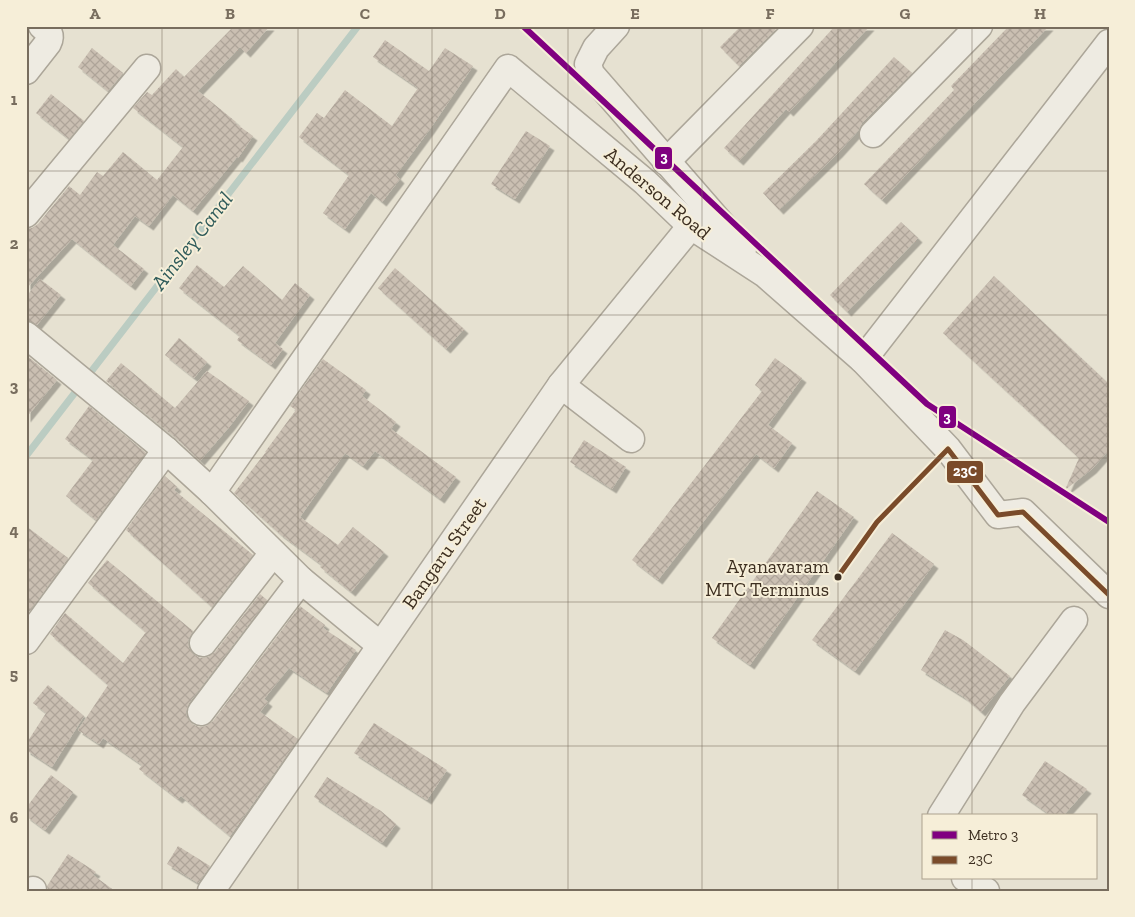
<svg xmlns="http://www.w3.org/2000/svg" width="1135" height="917" font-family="'Zilla Slab',serif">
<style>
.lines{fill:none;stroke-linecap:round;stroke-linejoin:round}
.stream{stroke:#bbccc2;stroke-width:7}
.building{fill:url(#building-cross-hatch);filter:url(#shadow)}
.minor-casing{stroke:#aca699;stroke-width:29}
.minor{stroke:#eeebe2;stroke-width:26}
.bus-1-casing{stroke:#f6eed8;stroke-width:9}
.bus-1{stroke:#7a4b2a;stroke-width:5}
.metro-1-casing{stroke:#f6eed8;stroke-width:10}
.metro-1{stroke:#800080;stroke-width:6}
.grid{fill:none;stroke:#786d5e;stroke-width:1;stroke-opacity:0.55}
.bus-dot{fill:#3c2e20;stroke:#f6eed8;stroke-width:2}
.labels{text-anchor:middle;stroke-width:4;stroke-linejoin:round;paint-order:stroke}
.bus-label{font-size:19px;fill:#3c2e20;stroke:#f6eed8;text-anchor:end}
.street-label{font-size:20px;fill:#3c2e20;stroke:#f6eed8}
.water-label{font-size:21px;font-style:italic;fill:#2f5b5a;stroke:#f6eed8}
.line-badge{stroke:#f6eed8;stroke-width:2}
.badge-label{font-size:14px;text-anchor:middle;font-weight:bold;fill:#fff}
.neatline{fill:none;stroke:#786d5e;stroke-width:2}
.grid-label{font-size:16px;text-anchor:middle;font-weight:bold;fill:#786d5e}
</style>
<defs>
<pattern id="building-cross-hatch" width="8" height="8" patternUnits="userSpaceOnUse" patternTransform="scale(1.25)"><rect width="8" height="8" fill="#cabfb2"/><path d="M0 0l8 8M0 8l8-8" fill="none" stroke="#aea499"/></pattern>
<filter id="shadow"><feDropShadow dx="4.5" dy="4.5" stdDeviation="0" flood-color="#0004"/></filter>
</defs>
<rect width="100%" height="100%" fill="#e6e1d1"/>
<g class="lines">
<path class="stream" d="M26,456L358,26"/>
</g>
<g class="building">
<path d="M234,26H270L246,53L240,47L198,91L236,122L235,123L253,136L238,158L237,157L193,211L173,195L149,226L135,216L113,245L144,269L131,286L72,239L26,289V229L32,228L38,224L69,186L80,195L97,172L103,176L123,152L157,180L183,147L133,108L147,92L152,95L176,69L184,77Z"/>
<path d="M741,26H779L739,66L720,47Z"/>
<path d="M835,26H870L789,112L786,109L739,161L724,148Z"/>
<path d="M1009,26H1049L882,200L864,184L954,90L951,86Z"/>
<path d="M385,40L429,71L445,48L473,66L430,129L396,175L400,179L382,202L371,193L345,229L323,213L349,175L299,137L317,113L324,118L345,90L392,126L418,88L373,57Z"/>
<path d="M92,48L123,73L108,91L78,67Z"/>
<path d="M894,57L912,73L862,123L858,131L838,153L779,210L763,193L816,141Z"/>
<path d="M51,94L84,121L69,139L36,113Z"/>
<path d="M526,131L550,146L515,199L491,184Z"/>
<path d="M901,222L918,238L847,312L830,295Z"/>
<path d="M197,265L224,287L243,266L282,300L295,283L310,295L275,343L283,349L271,365L237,340L240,336L179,288Z"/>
<path d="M395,268L464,329L446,349L378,288Z"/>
<path d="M994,276L1109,384V450L1092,469L1065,490L1079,458L943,333Z"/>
<path d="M40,279L61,295L37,325L26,320V297Z"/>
<path d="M179,338L207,362L194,378L165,355Z"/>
<path d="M26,355L57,380L26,418Z"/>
<path d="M775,358L802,378L768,425L792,443L774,468L756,454L658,580L632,560L762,391L755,385Z"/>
<path d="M323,359L366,390L362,396L396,422L391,429L456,477L440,499L375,451L363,466L345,453L300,517L338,545L353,527L384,552L351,592L320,567L322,565L280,534L234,493L266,452H265L296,410L290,406Z"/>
<path d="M121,363L175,408L207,371L249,401L230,426L200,461L176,438L106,381Z"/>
<path d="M89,406L146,453L96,520L66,496L93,460L65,439Z"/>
<path d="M584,440L626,467L612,489L570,462Z"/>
<path d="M165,476L177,487L174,490L253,555L212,607L126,530Z"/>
<path d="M817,491L854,517L750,665L712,638Z"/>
<path d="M26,526L68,558L27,615L26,614Z"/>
<path d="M892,533L934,564L855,671L812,640Z"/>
<path d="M107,560L193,631L188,640L189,648L193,654L200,658L208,657L215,652L260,594L267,600L189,703L186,711L187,718L192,724L199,727L206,726L213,721L300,606L325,625L323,628L356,650L327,693L289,668L264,699L268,702L260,712L298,739L230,836L181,796L178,799L139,769L142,765L103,738L99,744L78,730L108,685L50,634L65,613L123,663L146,632L88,583Z"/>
<path d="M945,630L963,640L1010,676L981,712L964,697L921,670Z"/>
<path d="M48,685L84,716L52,767L26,750V744L46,713L33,703Z"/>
<path d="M374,723L447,770L427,800L354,753Z"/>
<path d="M1045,761L1087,789L1063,816H1052L1022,795Z"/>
<path d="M51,775L73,792L45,830L26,816V808Z"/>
<path d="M327,777L381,811L396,824L382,843L314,797Z"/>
<path d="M178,846L210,866L198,883L167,864Z"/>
<path d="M68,854L96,872L93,875L115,891H48L47,886Z"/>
</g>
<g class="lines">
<g class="minor-casing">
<g id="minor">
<path d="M616,26L596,48L588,64L591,74L743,249"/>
<path d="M26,71L48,43C52,35 49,32 42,26"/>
<path d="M873,134L979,26"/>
<path d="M666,162L800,26"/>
<path d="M26,214L147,68"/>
<path d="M26,335L166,450L212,492L301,580L380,645"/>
<path d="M863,360L1109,43"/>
<path d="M561,385L631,439"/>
<path d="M212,492L508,68L645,182L691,226L765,274L863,360L948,449L998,515L1023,512L1109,595"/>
<path d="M26,641L166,450"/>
<path d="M203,643L273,553"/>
<path d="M201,712L301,580"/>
<path d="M941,816L1012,703L1074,620"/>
<path d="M965,878L986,891"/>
<path d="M32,891L33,890"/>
<path d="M211,891L561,385L691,226"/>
</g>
</g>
<use href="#minor" class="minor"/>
<g class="bus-1-casing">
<path id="bus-1" d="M837,578L877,522L948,449L998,515L1023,512L1109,595"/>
</g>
<use href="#bus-1" class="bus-1"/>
<g class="metro-1-casing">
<path id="metro-1" d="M523,26L927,404L1109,522"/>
</g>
<use href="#metro-1" class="metro-1"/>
</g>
<path class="grid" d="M162,26V891M298,26V891M432,26V891M568,26V891M702,26V891M838,26V891M972,26V816M26,171H1109M26,315H1109M26,458H1109M26,602H1109M26,746H1109M972,878V891"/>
<circle class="bus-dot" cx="838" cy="577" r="4.5"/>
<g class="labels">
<g class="bus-label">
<text x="829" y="573">Ayanavaram<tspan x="829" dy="23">MTC Terminus</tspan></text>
</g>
<g class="street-label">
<text transform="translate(658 193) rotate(40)" y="7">Anderson Road</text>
<text transform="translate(444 553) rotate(-55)" y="7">Bangaru Street</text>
</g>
<g class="water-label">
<text transform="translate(192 241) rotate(-52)" y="7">Ainsley Canal</text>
</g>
</g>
<g class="line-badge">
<rect x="654" y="146" width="19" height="24" rx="5" fill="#800080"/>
<rect x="938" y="405" width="19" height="24" rx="5" fill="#800080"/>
<rect x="946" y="460" width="38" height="24" rx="5" fill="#7a4b2a"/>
</g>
<g class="badge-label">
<text x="664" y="162">3</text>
<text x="947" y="422">3</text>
<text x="965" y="476">23C</text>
</g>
<rect width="1135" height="917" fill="none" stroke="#f6eed8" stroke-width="55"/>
<rect x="922" y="814" width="175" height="65" fill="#f6eed8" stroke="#aca18e"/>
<rect x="932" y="831" width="25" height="8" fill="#800080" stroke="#aca18e"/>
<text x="968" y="840" font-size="15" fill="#3c2e20">Metro 3</text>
<rect x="932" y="856" width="25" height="8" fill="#7a4b2a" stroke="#aca18e"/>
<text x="968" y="864" font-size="15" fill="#3c2e20">23C</text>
<rect x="28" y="28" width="1080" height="862" class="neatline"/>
<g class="grid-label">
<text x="95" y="19">A</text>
<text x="230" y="19">B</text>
<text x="365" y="19">C</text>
<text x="500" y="19">D</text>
<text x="635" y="19">E</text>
<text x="770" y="19">F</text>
<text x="905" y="19">G</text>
<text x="1040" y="19">H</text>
<text x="14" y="105">1</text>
<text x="14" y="249">2</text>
<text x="14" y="392">3</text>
<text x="14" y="536">4</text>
<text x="14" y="680">5</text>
<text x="14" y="823">6</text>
</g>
</svg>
